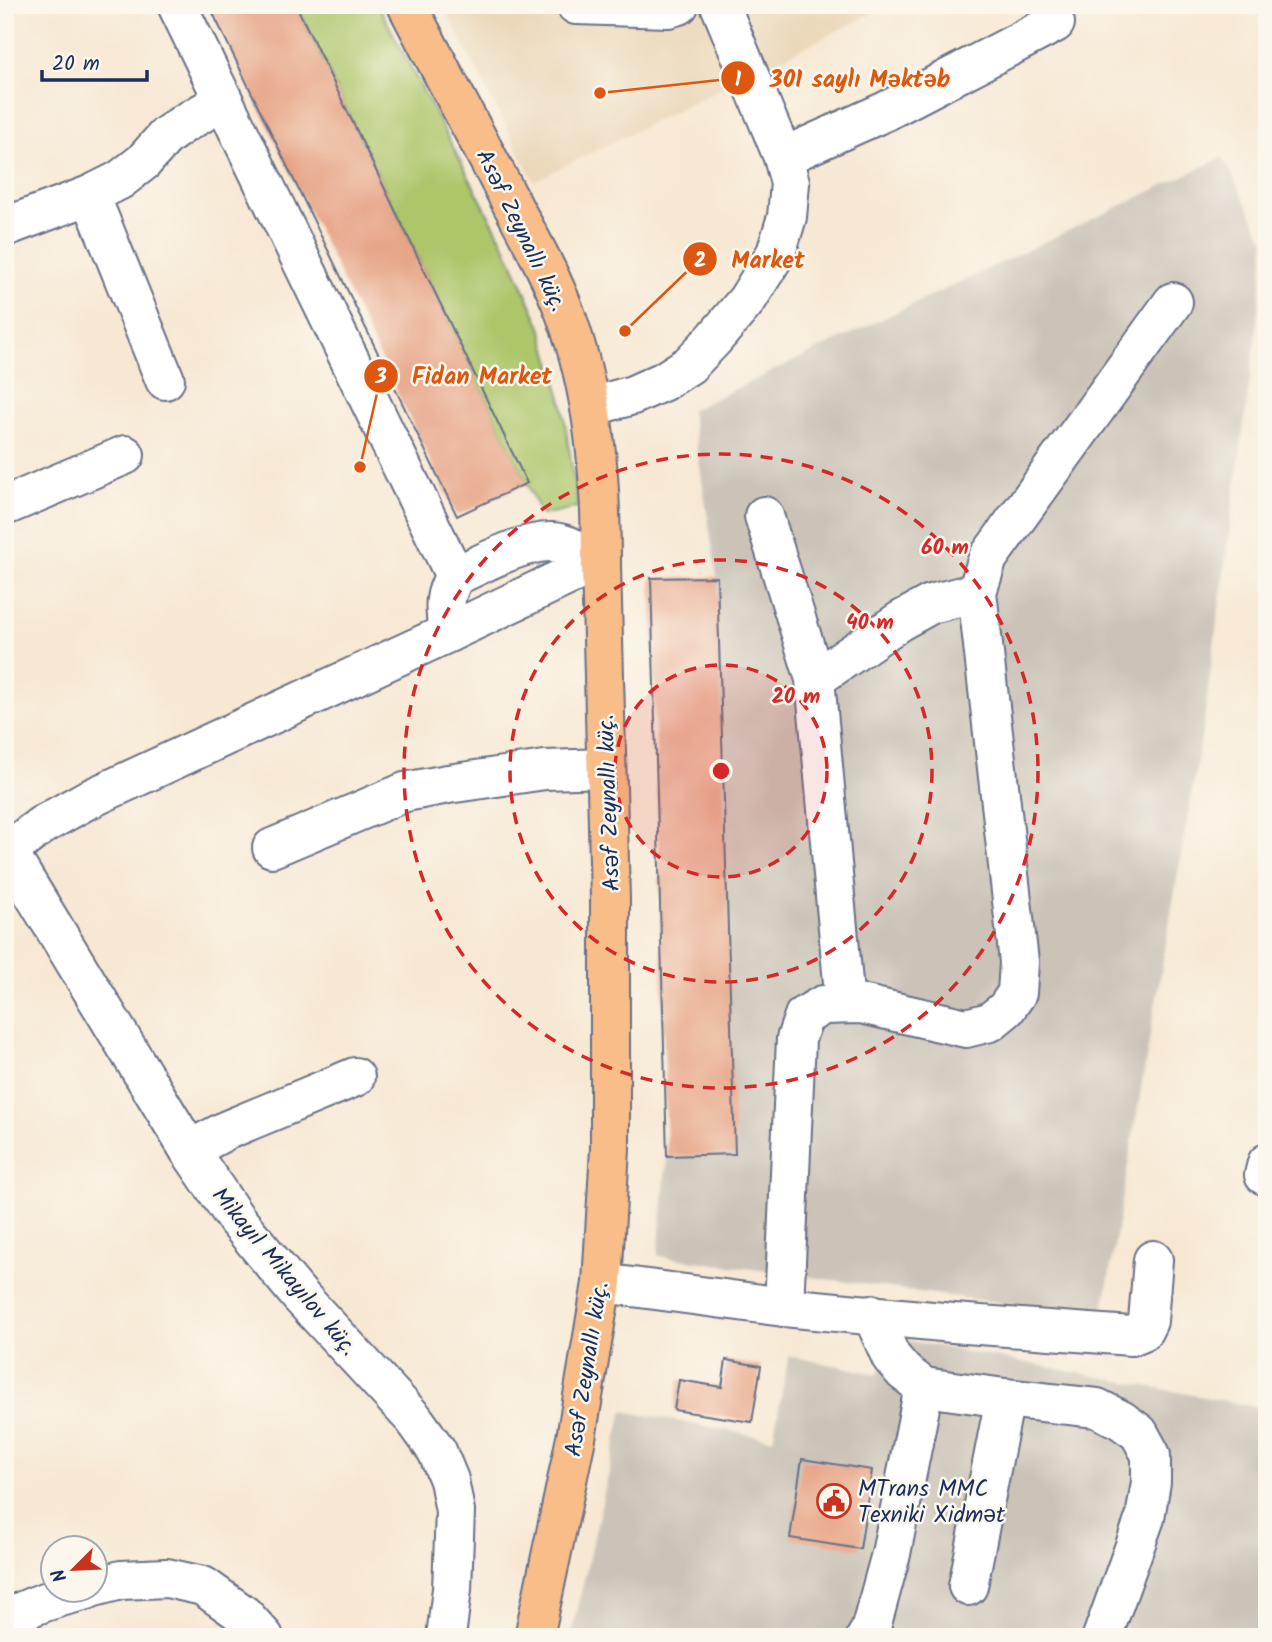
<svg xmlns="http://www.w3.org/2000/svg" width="1272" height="1642" font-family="Kalam,sans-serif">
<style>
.built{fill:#ebd8ba}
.industrial{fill:#cbc3b8}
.green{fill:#adc66b;stroke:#647a64;stroke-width:2}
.building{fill:#e7a486}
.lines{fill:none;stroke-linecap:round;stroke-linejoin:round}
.minor-casing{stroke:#687087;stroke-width:42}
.major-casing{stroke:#687087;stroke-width:42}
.minor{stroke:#fff;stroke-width:38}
.major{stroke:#f8bd89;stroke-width:38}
.ring{fill:none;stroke:#d62828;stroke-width:3.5;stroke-dasharray:12 9}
.labels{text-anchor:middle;stroke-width:5;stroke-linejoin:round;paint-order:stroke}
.street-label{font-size:23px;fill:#1b2f5e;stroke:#fbf7ec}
.poi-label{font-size:23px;fill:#1b2f5e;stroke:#fbf7ec;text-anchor:start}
.centre{fill:#d62828;stroke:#fbf7ec;stroke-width:3.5}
.ring-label{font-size:21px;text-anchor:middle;font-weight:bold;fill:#d62828;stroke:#fbf7ec;stroke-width:5;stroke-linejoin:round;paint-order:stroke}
.leader{fill:none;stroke:#de5710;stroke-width:2.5}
.callout-dot{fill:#de5710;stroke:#fbf7ec;stroke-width:2.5}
.mark-label{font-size:21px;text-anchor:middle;font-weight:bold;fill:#fff}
.callout-label{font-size:24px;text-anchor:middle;font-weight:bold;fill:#de5710;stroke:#fbf7ec;stroke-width:5;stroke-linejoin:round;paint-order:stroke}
</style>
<rect width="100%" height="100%" fill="#fbf7ec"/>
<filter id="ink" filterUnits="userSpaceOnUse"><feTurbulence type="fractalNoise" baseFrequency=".0143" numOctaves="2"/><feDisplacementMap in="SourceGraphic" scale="14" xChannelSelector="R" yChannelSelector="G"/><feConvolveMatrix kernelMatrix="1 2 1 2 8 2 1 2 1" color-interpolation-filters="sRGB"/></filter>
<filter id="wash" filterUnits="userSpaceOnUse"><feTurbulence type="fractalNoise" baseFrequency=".00686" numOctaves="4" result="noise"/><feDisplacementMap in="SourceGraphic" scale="28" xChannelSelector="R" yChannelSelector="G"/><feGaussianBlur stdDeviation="1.57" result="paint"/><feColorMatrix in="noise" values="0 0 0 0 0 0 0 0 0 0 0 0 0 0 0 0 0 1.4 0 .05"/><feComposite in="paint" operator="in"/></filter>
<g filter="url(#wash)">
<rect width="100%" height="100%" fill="#f7e8d4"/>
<path class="built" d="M443,5H889L534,181Z"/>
<g class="industrial">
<path d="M1223,157L1265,241L1254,350L1203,726L1102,1317L658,1256L667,1156L735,1154L717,577L691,410Z"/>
<path d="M900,1339L1267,1409V1637H571L623,1411L773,1439L789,1356L877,1374Z"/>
</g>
<path class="green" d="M296,5H378L505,246L541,327L562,402L578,507L542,515Z"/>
<g id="blocks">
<g class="building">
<path d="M209,5H296L527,483L457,516Z"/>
<path d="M717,577L735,1154L667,1156L651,578Z"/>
<path d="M726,1360L761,1366L752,1422L674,1410L679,1380L722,1387Z"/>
<path d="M802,1459L872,1470L860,1549L790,1538Z"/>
</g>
</g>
</g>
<g filter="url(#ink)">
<use href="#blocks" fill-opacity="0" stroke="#687087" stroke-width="2"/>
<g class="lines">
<g class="minor-casing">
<g id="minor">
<path d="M177,5L455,576C442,598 445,609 448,633"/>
<path d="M576,5L669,8L679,5"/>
<path d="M783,157L886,111L1055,23"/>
<path d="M90,195L165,380"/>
<path d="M5,227L90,195L120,180L143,162L166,136L183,124L223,101"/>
<path d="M590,407L633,395L664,381L689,365L714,339L747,300L776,253L787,217L790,183L783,157L720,5"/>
<path d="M5,506L125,455"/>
<path d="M764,516L815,679L845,1004"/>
<path d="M455,576C482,564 522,541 552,542C570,543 586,555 601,565"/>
<path d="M815,679L900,621L931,604L977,592"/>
<path d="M5,847L189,1150L236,1219L300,1296L414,1419L437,1451L449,1480L455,1511L452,1589L446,1637"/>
<path d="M272,848L405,792L448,784L545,770L606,768"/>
<path d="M8,851L42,825L85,801L448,633L576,572L601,565"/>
<path d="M189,1150L227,1130L355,1077"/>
<path d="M1264,1175L1267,1163"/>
<path d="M602,1283L784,1307L953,1323L1131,1336L1143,1331L1148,1321L1153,1260"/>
<path d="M784,1307L796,1039L804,1016L823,1005L861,1004L966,1028L990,1022L1006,1009L1017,993L1019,962L977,592L988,558L1173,302"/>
<path d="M872,1314L891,1357L904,1372L924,1387L1005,1398L1097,1408L1121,1420L1139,1433L1151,1455V1482L1145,1518L1102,1637"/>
<path d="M968,1586L1005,1398"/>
<path d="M94,1587L121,1580L167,1578L203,1586L244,1615L264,1637"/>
<path d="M5,1620C30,1605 59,1597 87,1590"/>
<path d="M866,1637L870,1631L891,1554L924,1387"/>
</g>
</g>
<g class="major-casing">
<path id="major" d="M407,5C439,67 472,128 504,189C525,230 549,270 565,313C595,395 601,478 601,565L610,899V1149L602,1283L576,1438L534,1637"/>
</g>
<use href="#minor" class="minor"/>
<use href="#major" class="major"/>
</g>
</g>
<circle cx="721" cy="771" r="106" fill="#d62828" fill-opacity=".12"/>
<g class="ring">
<circle cx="721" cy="771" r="106"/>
<circle cx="721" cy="771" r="211"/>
<circle cx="721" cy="771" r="317"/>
</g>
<defs>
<g id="civic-ring" transform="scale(1.75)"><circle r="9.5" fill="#fbf7ec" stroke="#c8321e" stroke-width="1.5"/><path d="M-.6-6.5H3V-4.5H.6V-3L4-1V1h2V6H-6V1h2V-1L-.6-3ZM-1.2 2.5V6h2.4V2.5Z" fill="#c8321e"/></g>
</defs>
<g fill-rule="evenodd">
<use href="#civic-ring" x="834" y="1501"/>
</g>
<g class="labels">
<g class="street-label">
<text transform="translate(522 230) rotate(64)" y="8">Asəf Zeynallı küç.</text>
<text transform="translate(608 803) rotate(-92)" y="8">Asəf Zeynallı küç.</text>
<text transform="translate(285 1271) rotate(50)" y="8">Mikayıl Mikayılov küç.</text>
<text transform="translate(586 1369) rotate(-81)" y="8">Asəf Zeynallı küç.</text>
</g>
<g class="poi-label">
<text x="858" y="1496">MTrans MMC<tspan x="858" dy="26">Texniki Xidmət</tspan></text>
</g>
</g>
<circle cx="721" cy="771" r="10" class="centre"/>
<g class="ring-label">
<text x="945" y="554">60 m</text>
<text x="870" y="629">40 m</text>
<text x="796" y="703">20 m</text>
</g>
<path class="leader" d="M600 93L738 78M625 331L700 259M360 467L381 376"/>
<g class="callout-dot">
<circle cx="600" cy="93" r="7"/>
<circle cx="625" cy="331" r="7"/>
<circle cx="360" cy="467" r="7"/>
<circle cx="738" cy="78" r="18"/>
<circle cx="700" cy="259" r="18"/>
<circle cx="381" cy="376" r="18"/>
</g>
<g class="mark-label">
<text x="738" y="86">1</text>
<text x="700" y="267">2</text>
<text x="381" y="383">3</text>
</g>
<g class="callout-label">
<text x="860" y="87">301 saylı Məktəb</text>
<text x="768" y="268">Market</text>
<text x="482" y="384">Fidan Market</text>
</g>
<rect width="1272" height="1642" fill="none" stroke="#fbf7ec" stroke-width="28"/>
<g transform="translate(74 1569) rotate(246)"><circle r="33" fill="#fbf7ec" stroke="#a1a7b3" stroke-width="2"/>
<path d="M0-5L12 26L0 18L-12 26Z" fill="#c8321e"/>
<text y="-10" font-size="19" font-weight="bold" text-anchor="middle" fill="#1b2f5e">N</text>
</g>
<path d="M42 70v10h105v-10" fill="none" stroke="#1b2f5e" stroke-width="3.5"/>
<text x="52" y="70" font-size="21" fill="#1b2f5e" stroke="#fbf7ec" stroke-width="5" paint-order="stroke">20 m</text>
</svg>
